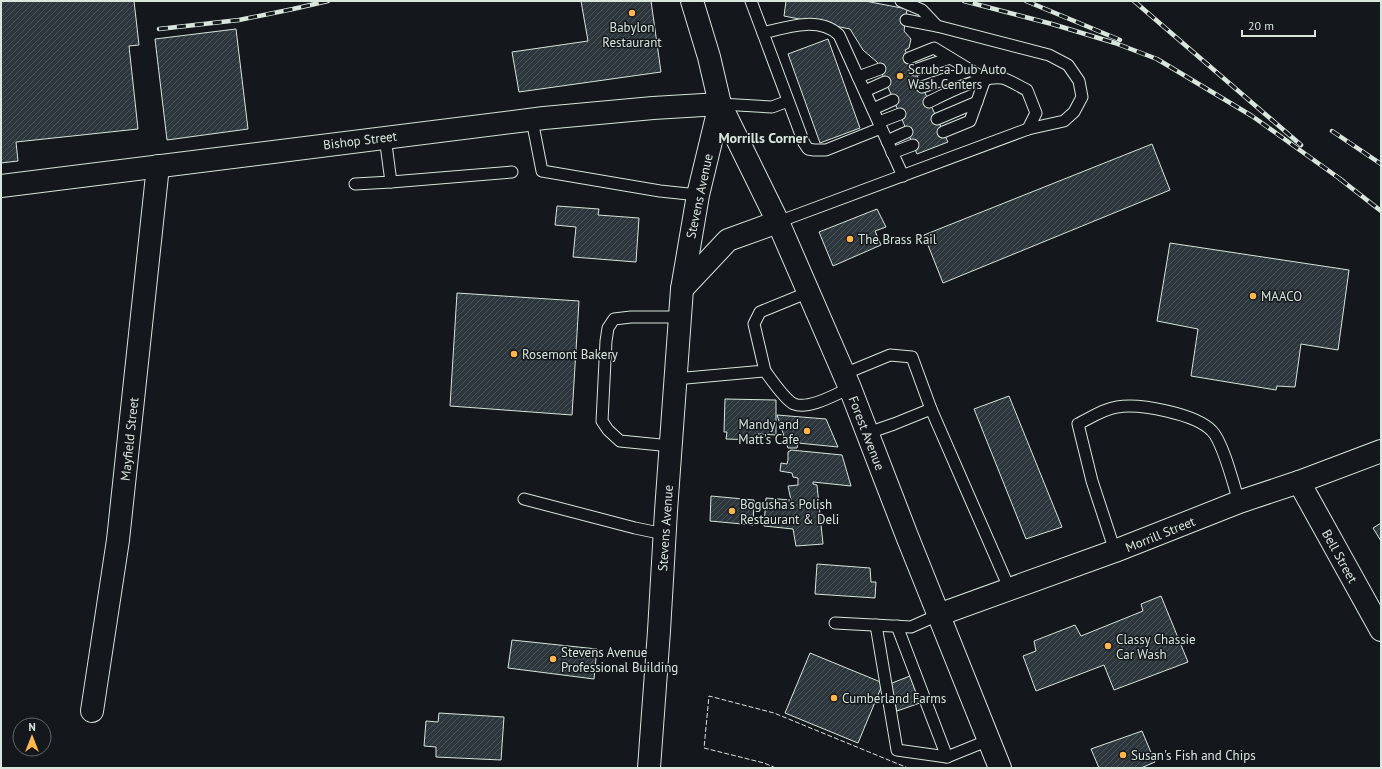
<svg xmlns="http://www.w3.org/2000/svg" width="1382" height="769" font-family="'PT Sans',sans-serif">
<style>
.building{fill:url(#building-hatch);stroke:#d8e6dc}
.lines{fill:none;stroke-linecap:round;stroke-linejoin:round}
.lane-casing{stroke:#d8e6dc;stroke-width:13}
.street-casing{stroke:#d8e6dc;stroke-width:24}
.secondary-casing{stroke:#d8e6dc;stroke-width:24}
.highway-casing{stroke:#d8e6dc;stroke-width:24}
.lane{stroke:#14181c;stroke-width:11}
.street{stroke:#14181c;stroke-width:22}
.secondary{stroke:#14181c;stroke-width:22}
.highway{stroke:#14181c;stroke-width:22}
.rail-casing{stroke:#d8e6dc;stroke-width:4.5}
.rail{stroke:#14181c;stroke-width:3;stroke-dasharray:9;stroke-linecap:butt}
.fence{stroke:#d8e6dc;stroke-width:1;stroke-dasharray:5 2;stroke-linecap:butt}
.poi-dot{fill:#ffb74d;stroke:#14181c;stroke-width:1.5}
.labels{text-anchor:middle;stroke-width:3;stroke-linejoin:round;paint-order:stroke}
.poi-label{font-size:13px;fill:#d8e6dc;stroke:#14181c;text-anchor:start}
.street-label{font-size:13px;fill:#d8e6dc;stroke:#14181c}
.neighbourhood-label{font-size:14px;font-weight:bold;fill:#d8e6dc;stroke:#14181c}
</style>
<defs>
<pattern id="building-hatch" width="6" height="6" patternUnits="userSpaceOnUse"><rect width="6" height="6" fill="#2c363c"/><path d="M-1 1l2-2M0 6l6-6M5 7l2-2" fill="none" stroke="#4a5358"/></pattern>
</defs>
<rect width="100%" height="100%" fill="#14181c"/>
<g class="building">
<path d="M1,1H134L139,45L129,46L138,129L16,142L18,161L1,163Z"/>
<path d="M581,1H651L661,72L519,92L512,52L588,41Z"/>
<path d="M786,1H865L907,9L904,31L911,39L909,48L905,50L948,142L917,154L877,62L863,50L850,29L784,16Z"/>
<path d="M236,29L248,129L167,140L155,39Z"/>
<path d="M828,39L860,128L820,143L788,54Z"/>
<path d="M1152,144L1170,190L943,283L924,235Z"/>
<path d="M557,206L599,209L598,215L639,218L636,262L573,257L576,227L555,225Z"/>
<path d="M877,209L886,227L875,231L881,245L833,266L819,232Z"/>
<path d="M1170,243L1349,270L1338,350L1301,344L1295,387L1277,386L1276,390L1191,376L1198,329L1157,321Z"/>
<path d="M457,293L579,301L572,415L450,406Z"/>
<path d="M1009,396L1062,527L1026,539L974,409Z"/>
<path d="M725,399L776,400V435L758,434V440L726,439L727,432H724Z"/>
<path d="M777,415L826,419L838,447L798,443L797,448H788Z"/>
<path d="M791,450L842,455L851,486L813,482V484L817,485L823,544L796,546L793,529L764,526L766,498L791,500L788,486L798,485V478L793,477L792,473L780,471L781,463L787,464L788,460V452Z"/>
<path d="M711,496L754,500L753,525L710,521Z"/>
<path d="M1381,523V541L1373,528Z"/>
<path d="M817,564L870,568L871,582H876L875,598L815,594Z"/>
<path d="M1161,596L1188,662L1114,690L1104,665L1036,691L1023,656L1036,651L1034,641L1075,625L1081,636L1143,611L1141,604Z"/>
<path d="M512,640L597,649L594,679L508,668Z"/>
<path d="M810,653L883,683L858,743L785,713Z"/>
<path d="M910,676L920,703L897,711L887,685Z"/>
<path d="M439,713L504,717L501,760L436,757V747L424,746L426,721L438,722Z"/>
<path d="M1142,731L1155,762L1141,768H1099L1091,749Z"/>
</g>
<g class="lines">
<g class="lane-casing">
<g id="lane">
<path d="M751,1L763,33"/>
<path d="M901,1L922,10L937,26"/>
<path d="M909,58L934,48L985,79"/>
<path d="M915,70L950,58"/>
<path d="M858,77L880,69"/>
<path d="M922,87L971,70"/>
<path d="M865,91L885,82"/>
<path d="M929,102C947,93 982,75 1002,78C1010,80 1020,87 1027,90L1036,113L1028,129"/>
<path d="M720,104L772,107L788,101"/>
<path d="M873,109L893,100"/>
<path d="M937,119L977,102"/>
<path d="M532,120L542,171L660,191L698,195"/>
<path d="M879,122L900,114"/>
<path d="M881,128L826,150H814L808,149L804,143L763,33C787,27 819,16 839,35L903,176"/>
<path d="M943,132L970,121L985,79"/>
<path d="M887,141L907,132"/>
<path d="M892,153L913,145"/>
<path d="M391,182L512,172"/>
<path d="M355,184L391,182L385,137"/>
<path d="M778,222L1028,129L1064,121L1074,112L1082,97L1079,81L1068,65L1049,55L937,26L906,20"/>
<path d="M765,371C771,379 785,400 794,404C809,410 836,394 850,388"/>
<path d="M844,374L890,355L912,357L931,409"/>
<path d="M675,379L765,371L754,324L760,312L809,292"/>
<path d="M868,433L894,424L931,409L1010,590"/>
<path d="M671,446L620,441L608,430L602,421L606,341L608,328L614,319L631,317H681"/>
<path d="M524,499L635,528L664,534"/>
<path d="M1115,551L1092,481L1078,424C1090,418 1103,409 1117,407C1140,403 1196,414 1212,431C1223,442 1234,486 1239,502"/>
<path d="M835,623L911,627L938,615"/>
<path d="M876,625L897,750L947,757"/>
<path d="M897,626L947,757L989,740"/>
</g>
</g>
<g class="street-casing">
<g id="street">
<path d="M1,186L544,118L653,108L720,104"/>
<path d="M1299,482L1381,630"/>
<path d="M938,615L1115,551L1239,502L1299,482L1381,451"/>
<path d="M92,711L118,540L158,166"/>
</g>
</g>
<g class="secondary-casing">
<g id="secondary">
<path d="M682,289L728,240L778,222"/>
<path d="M649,768L659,631L666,511L682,289L698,195L720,104"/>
</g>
</g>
<g class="highway-casing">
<path id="highway" d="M692,1L709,57L720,104L778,222L850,388L907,536L1000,768"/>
</g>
<use href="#lane" class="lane"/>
<use href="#street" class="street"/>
<use href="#secondary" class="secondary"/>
<use href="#highway" class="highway"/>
<g class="rail-casing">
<g id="rail">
<path d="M964,1L1052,24L1115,43L1157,59L1252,116L1343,181"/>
<path d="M1026,1L1120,40"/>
<path d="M1134,1L1301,145"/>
<path d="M159,29L239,20L293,9L328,1"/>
<path d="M1332,131L1381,164"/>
<path d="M1340,179L1381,211"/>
</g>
</g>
<use href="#rail" class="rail"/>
<path class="fence" d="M776,768L764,763L704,748L709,696L774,713L908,768"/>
</g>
<g class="poi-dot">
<circle cx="632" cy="13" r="4"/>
<circle cx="900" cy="76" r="4"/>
<circle cx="850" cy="239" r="4"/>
<circle cx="1253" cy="296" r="4"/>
<circle cx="514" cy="354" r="4"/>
<circle cx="807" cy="431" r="4"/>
<circle cx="732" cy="511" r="4"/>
<circle cx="1108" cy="646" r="4"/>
<circle cx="553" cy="659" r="4"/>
<circle cx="834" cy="698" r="4"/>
<circle cx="1123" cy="755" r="4"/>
</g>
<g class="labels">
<g class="poi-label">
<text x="632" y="32" text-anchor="middle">Babylon<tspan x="632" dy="15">Restaurant</tspan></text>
<text x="908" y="74">Scrub-a-Dub Auto<tspan x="908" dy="15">Wash Centers</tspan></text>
<text x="858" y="244">The Brass Rail</text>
<text x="1261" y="301">MAACO</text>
<text x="522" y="359">Rosemont Bakery</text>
<text x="799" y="429" text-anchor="end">Mandy and<tspan x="799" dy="15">Matt's Cafe</tspan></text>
<text x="740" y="509">Bogusha's Polish<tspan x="740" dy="15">Restaurant &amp; Deli</tspan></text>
<text x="1116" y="644">Classy Chassie<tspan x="1116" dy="15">Car Wash</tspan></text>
<text x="561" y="657">Stevens Avenue<tspan x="561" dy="15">Professional Building</tspan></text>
<text x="842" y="703">Cumberland Farms</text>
<text x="1131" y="760">Susan's Fish and Chips</text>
</g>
<g class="street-label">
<text transform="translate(360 140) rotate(-7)" y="5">Bishop Street</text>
<text transform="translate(699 196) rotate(-78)" y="5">Stevens Avenue</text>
<text transform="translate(867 433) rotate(69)" y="5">Forest Avenue</text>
<text transform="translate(129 439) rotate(-84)" y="5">Mayfield Street</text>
<text transform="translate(665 528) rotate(-86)" y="5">Stevens Avenue</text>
<text transform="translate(1160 534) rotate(-22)" y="5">Morrill Street</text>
<text transform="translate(1340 556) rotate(61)" y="5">Bell Street</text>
</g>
<g class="neighbourhood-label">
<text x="763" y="143">Morrills Corner</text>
</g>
</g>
<rect width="1382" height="769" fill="none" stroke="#d8e6dc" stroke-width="4"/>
<g transform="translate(32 737)"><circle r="19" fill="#14181c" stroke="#626a69"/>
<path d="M0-3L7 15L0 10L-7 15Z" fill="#ffb74d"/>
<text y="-6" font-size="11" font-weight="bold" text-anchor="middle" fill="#d8e6dc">N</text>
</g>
<path d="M1242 30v6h73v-6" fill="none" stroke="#d8e6dc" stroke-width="2"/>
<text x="1248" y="30" font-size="12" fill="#d8e6dc" stroke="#14181c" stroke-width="3" paint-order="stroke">20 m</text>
</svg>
